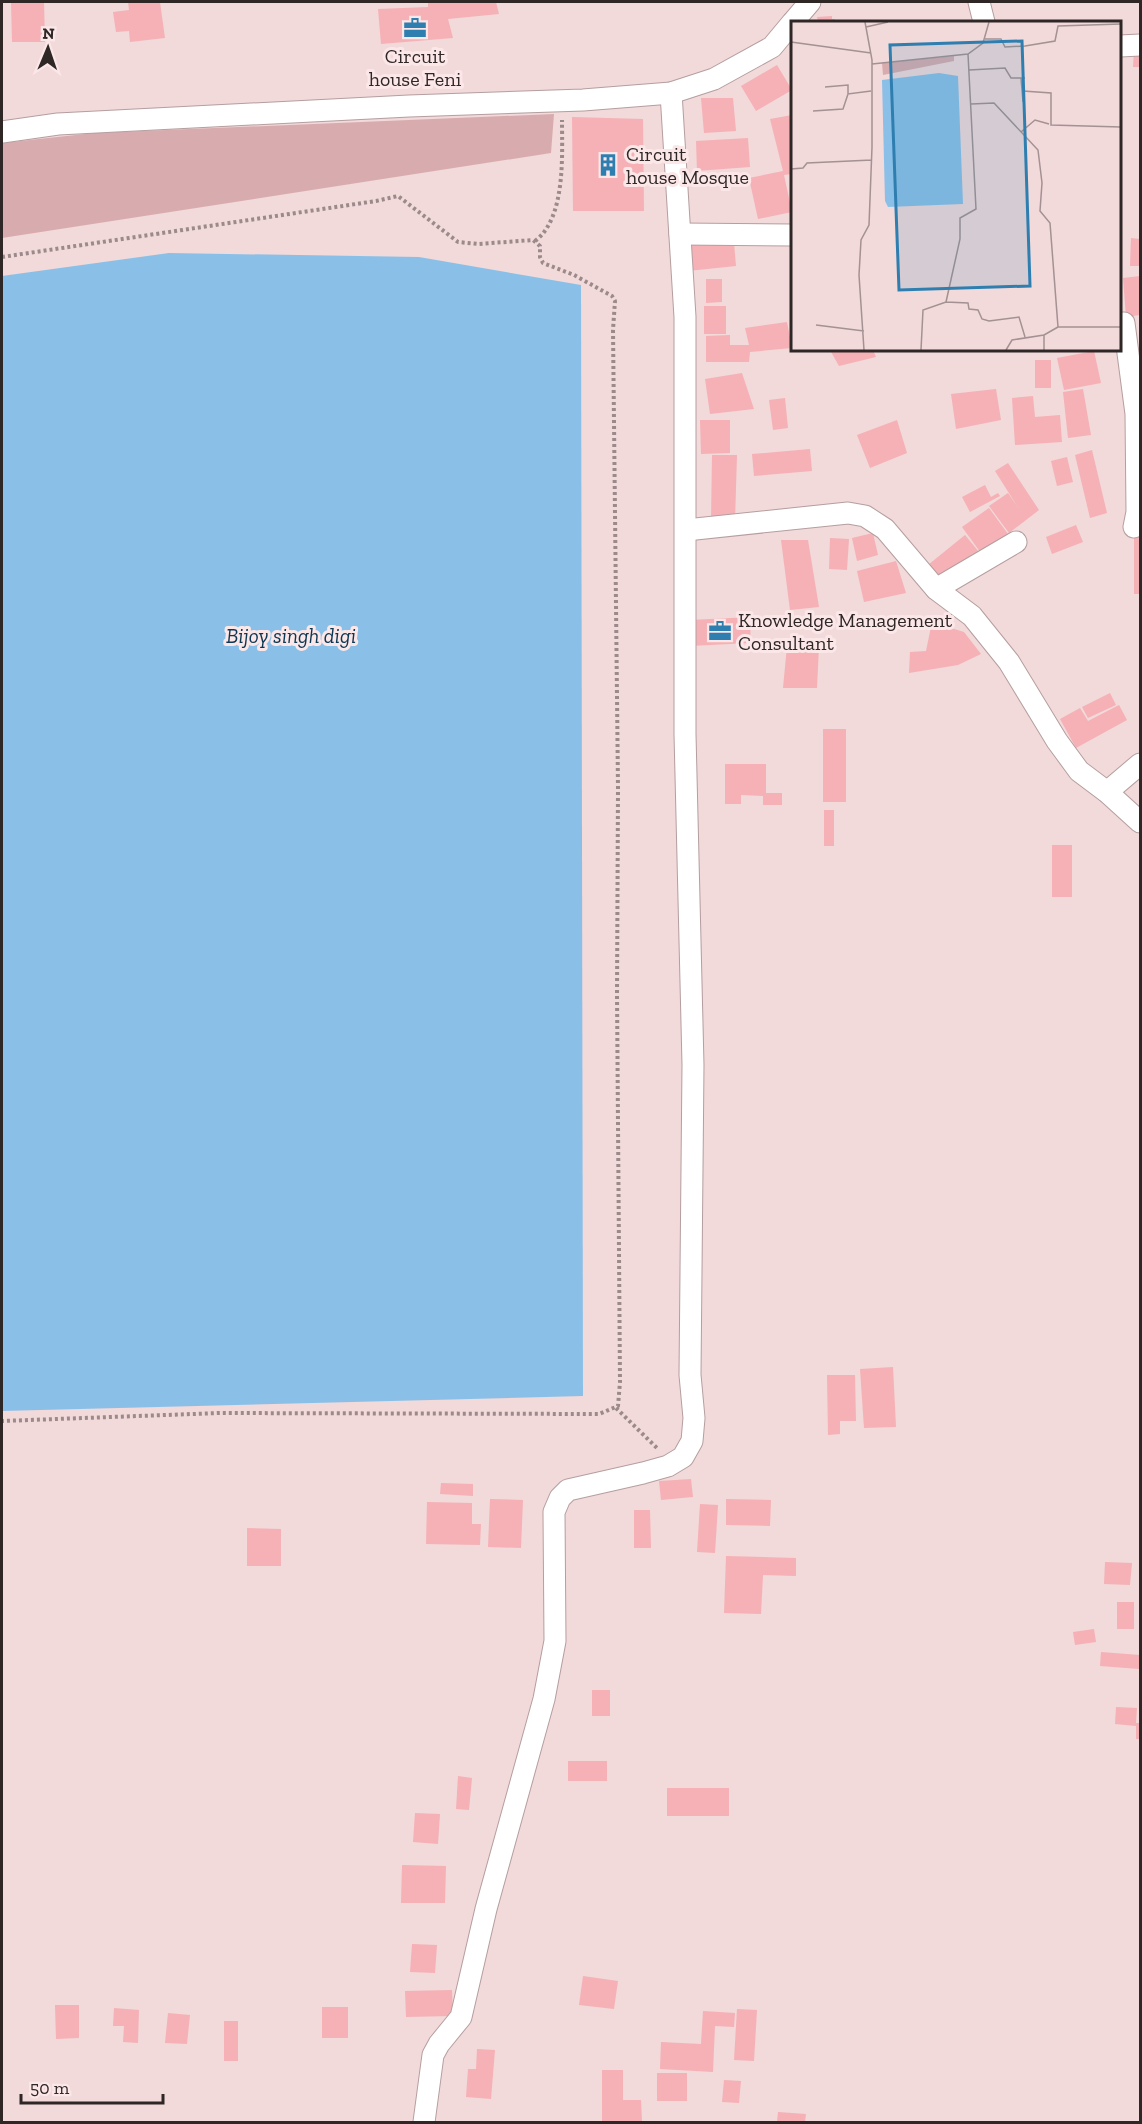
<svg xmlns="http://www.w3.org/2000/svg" width="1142" height="2124" font-family="'Zilla Slab',serif">
<style>
.green{fill:#d8acae}
.water{fill:#8ac0e7}
.building{fill:#f5b1b5}
.lines{fill:none;stroke-linecap:round;stroke-linejoin:round}
.minor-casing{stroke:#b59e9f;stroke-width:23}
.path{stroke:#9c8a8a;stroke-width:4;stroke-dasharray:3 3;stroke-linecap:butt}
.minor{stroke:#fff;stroke-width:21}
.labels{text-anchor:middle;stroke-width:6;stroke-linejoin:round;paint-order:stroke}
.poi-label{font-size:20px;fill:#2f2626;stroke:#fce7e8;text-anchor:start}
.water-label{font-size:21px;font-style:italic;fill:#0b3752;stroke:#fce7e8}
.inset-road{fill:none;stroke:#a49192;stroke-width:1.5}
.view{fill:#2f7eb0;fill-opacity:0.15;stroke:#2f7eb0;stroke-width:3}
.inset-edge{fill:none;stroke:#2f2626;stroke-width:3}
</style>
<rect width="100%" height="100%" fill="#f2d9da"/>
<path class="green" d="M554,114L551,153L2,238V143L94,133Z"/>
<path class="water" d="M169,253L419,257L581,285L583,1396L2,1411V276Z"/>
<g class="building">
<path d="M11,2H44L45,42H12Z"/>
<path d="M128,2H160L165,38L130,42L129,31L116,32L113,12L129,10Z"/>
<path d="M428,2H496L499,14L448,19L453,38L381,44L378,9L428,7Z"/>
<path d="M832,16V19H835V22H818L817,17Z"/>
<path d="M1134,50H1140V67H1133Z"/>
<path d="M777,65L792,90L756,111L741,86Z"/>
<path d="M701,98H733L736,131L704,133Z"/>
<path d="M792,115V174L784,175L792,212L758,219L749,178L783,171L770,119Z"/>
<path d="M572,117L643,119L644,211H573Z"/>
<path d="M748,138L750,167L697,171L696,141Z"/>
<path d="M1131,238L1140,239V266H1130Z"/>
<path d="M686,243H734L736,266L688,271Z"/>
<path d="M1140,276V315L1126,317L1123,278Z"/>
<path d="M706,279H722V302L706,303Z"/>
<rect x="704" y="306" width="22" height="28"/>
<path d="M787,322L792,348L750,352L749,362H706V336L730,335V345H749L745,328Z"/>
<path d="M830,350H873L876,357L839,366Z"/>
<path d="M1094,351L1101,383L1064,390L1057,358Z"/>
<rect x="1035" y="360" width="16" height="28"/>
<path d="M742,373L754,409L710,414L705,379Z"/>
<path d="M996,389L1001,420L956,429L951,394Z"/>
<path d="M1083,389L1091,435L1068,438L1063,392Z"/>
<path d="M1033,396L1035,417L1060,415L1062,442L1015,445L1012,398Z"/>
<path d="M785,398L788,428L773,430L769,400Z"/>
<path d="M700,420H730V453L701,454Z"/>
<path d="M897,420L907,453L870,468L857,435Z"/>
<path d="M810,449L812,471L754,476L752,454Z"/>
<path d="M1092,450L1107,513L1090,518L1075,455Z"/>
<path d="M712,455H737L735,521L711,520Z"/>
<path d="M1067,457L1073,482L1057,486L1051,461Z"/>
<path d="M1008,463L1039,510L1009,533L989,506L1008,493L1019,509L995,471Z"/>
<path d="M985,485L991,497L998,493L1000,496L970,512L962,497Z"/>
<path d="M989,508L1008,534L981,553L962,527Z"/>
<path d="M1076,525L1083,542L1052,554L1046,537Z"/>
<path d="M873,533L878,555L857,561L852,538Z"/>
<path d="M965,535L979,552L942,582L928,565Z"/>
<rect x="1134" y="536" width="6" height="58"/>
<path d="M830,538L849,539L847,570L829,569Z"/>
<path d="M781,540H808L819,607L790,610Z"/>
<path d="M896,561L906,593L864,602L857,571Z"/>
<path d="M751,617L750,643L690,646V620Z"/>
<path d="M932,622L964,632L981,654L958,665L909,673L910,652L926,651Z"/>
<path d="M787,646H819L817,688H783Z"/>
<path d="M1110,693L1116,705L1088,718L1082,707Z"/>
<path d="M1119,705L1127,720L1076,748L1060,719L1080,708L1088,721Z"/>
<rect x="823" y="729" width="23" height="73"/>
<path d="M725,764H766V793H782V805H763V796L741,795V804H725Z"/>
<rect x="824" y="810" width="10" height="36"/>
<rect x="1052" y="845" width="20" height="52"/>
<path d="M893,1367L896,1427L864,1428L860,1369Z"/>
<path d="M827,1375H855L856,1421H840V1434L828,1435Z"/>
<path d="M691,1479L693,1497L661,1500L659,1481Z"/>
<path d="M441,1483L473,1484V1496L440,1494Z"/>
<path d="M490,1499L523,1500L521,1548L488,1547Z"/>
<path d="M726,1499L771,1500L770,1526L726,1525Z"/>
<path d="M427,1502L472,1503V1524H481L480,1545L426,1544Z"/>
<path d="M700,1504L718,1505L715,1553L697,1552Z"/>
<path d="M634,1510H650L651,1548H634Z"/>
<path d="M247,1528L281,1529V1566H247Z"/>
<path d="M726,1556L796,1558V1576L763,1575L761,1614L724,1613Z"/>
<path d="M1105,1562L1132,1563L1130,1585L1104,1584Z"/>
<rect x="1117" y="1602" width="17" height="27"/>
<path d="M1094,1629L1096,1642L1075,1645L1073,1632Z"/>
<path d="M1101,1652L1140,1655L1139,1669L1100,1666Z"/>
<rect x="592" y="1690" width="18" height="26"/>
<path d="M1116,1707L1137,1708L1136,1723H1140V1739H1136V1726L1115,1724Z"/>
<rect x="568" y="1761" width="39" height="20"/>
<path d="M458,1776L472,1778L469,1810L456,1809Z"/>
<rect x="667" y="1788" width="62" height="28"/>
<path d="M415,1813L440,1814L438,1844L413,1842Z"/>
<path d="M402,1865L446,1866L445,1903H401Z"/>
<path d="M412,1944L437,1945L435,1973L410,1972Z"/>
<path d="M583,1976L618,1981L614,2009L579,2005Z"/>
<path d="M452,1990L453,2016L406,2017L405,1991Z"/>
<path d="M55,2005H79V2038L56,2039Z"/>
<rect x="322" y="2007" width="26" height="31"/>
<path d="M114,2008L139,2010L138,2043L123,2042L124,2026H113Z"/>
<path d="M737,2009L757,2010L754,2061L734,2060Z"/>
<path d="M703,2011L735,2013L734,2027L715,2026L713,2072L660,2069L661,2042L701,2044Z"/>
<path d="M168,2013L190,2015L187,2044L165,2043Z"/>
<rect x="224" y="2021" width="14" height="40"/>
<path d="M477,2049L495,2050L491,2099L466,2097L468,2069H476Z"/>
<path d="M602,2070H623V2100H641L642,2122H602Z"/>
<rect x="657" y="2073" width="30" height="28"/>
<path d="M724,2080L741,2081L739,2103L722,2102Z"/>
<path d="M778,2112L806,2114L805,2122H777Z"/>
</g>
<g class="lines">
<g class="minor-casing">
<g id="minor">
<path d="M979,2L984,22"/>
<path d="M793,22L810,2"/>
<path d="M1120,46L1140,45"/>
<path d="M2,132L58,124L409,106L583,100L671,93L714,79L772,47L792,23"/>
<path d="M680,234L792,235"/>
<path d="M1124,323L1136,414L1137,512L1134,527"/>
<path d="M686,530L848,513L865,516L885,529L936,589L972,616L1009,662L1057,741L1079,771L1107,792L1140,822"/>
<path d="M936,589L1016,542"/>
<path d="M1107,792L1140,764"/>
<path d="M424,2122L433,2055L439,2044L461,2017L486,1909L544,1699L555,1641L554,1512L560,1498L568,1490L643,1473L668,1466L683,1457L692,1441L694,1418L690,1375L693,1065L685,734V317L671,93"/>
</g>
</g>
<g class="path">
<path d="M535,241C566,218 562,155 562,120"/>
<path d="M2,257L376,201L398,196L458,242L478,244L533,240L540,246V257L543,263L574,275L612,296L615,301L613,330L618,788L617,994L620,1382L618,1406L599,1414L220,1413L2,1421"/>
<path d="M616,1408L658,1449"/>
</g>
<use href="#minor" class="minor"/>
</g>
<defs>
<g id="office-bare" transform="scale(1.8)"><path d="M-6-3h4V-5.5h4V-3h4V5H-6ZM-1-4.5V-3h2v-1.5ZM-6 0V1H6V0Z" fill="#2f7eb0" stroke="#fce7e8" stroke-width="2.5" paint-order="stroke"/></g>
<g id="building-bare" transform="scale(1.8)"><path d="M-4-6H4V6H1V3H-1V6H-4ZM-2.5-4.3h1.7v1.8h-1.7ZM.8-4.3h1.7v1.8H.8ZM-2.5-1h1.7V.8h-1.7ZM.8-1h1.7V.8H.8Z" fill="#2f7eb0" stroke="#fce7e8" stroke-width="2.5" paint-order="stroke"/></g>
</defs>
<g fill-rule="evenodd">
<use href="#office-bare" x="415" y="28"/>
<use href="#building-bare" x="608" y="165"/>
<use href="#office-bare" x="720" y="631"/>
</g>
<g class="labels">
<g class="poi-label">
<text x="415" y="63" text-anchor="middle">Circuit<tspan x="415" dy="23">house Feni</tspan></text>
<text x="626" y="161">Circuit<tspan x="626" dy="23">house Mosque</tspan></text>
<text x="738" y="627">Knowledge Management<tspan x="738" dy="23">Consultant</tspan></text>
</g>
<g class="water-label">
<text x="291" y="643">Bijoy singh digi</text>
</g>
</g>
<g transform="translate(791 21)">
<rect width="330" height="330" fill="#f2d9da"/>
<path d="M163,35V40L92,54L91,42Z" fill="#d8acae"/>
<path d="M148,52L167,55L172,183L97,186L94,180L91,59Z" fill="#8ac0e7"/>
<path class="inset-road" d="M75,6L97,1M194,18H210L214,26L234,25L264,20L267,5L330,3M0,21L80,32M81,43L177,33L192,22L198,1M178,49L214,47L220,57H234M230,57L232,81M34,66L57,64V73L80,70M232,70L260,72V104L330,106M180,83L203,82L247,129L251,162L249,190L259,202L267,306H330M22,90L52,88L57,73M230,111L244,99L258,103M0,148L12,147L16,142L81,139M155,281L169,218V197L185,188L177,33M25,304L73,310M73,329L68,254L70,219L78,204L81,126V39L74,1M130,329L132,289L155,281L177,282L178,288L187,289L191,298L198,300L228,296L234,316M215,329L221,319L253,314M253,329V314L267,306"/>
<path class="view" d="M231,20L239,265L108,269L99,24Z"/>
<rect width="330" height="330" class="inset-edge"/>
</g>
<rect width="1142" height="2124" fill="none" stroke="#2f2626" stroke-width="6"/>
<g transform="translate(48 48) rotate(2)" stroke="#fce7e8" stroke-width="4.5" paint-order="stroke">
<path d="M0-4.5L10 22L0 15L-10 22Z" fill="#2f2626"/>
<text y="-9" font-size="16" font-weight="bold" text-anchor="middle" fill="#2f2626">N</text>
</g>
<path d="M21 2094v9h142v-9" fill="none" stroke="#2f2626" stroke-width="3"/>
<text x="30" y="2094" font-size="18" fill="#2f2626" stroke="#fce7e8" stroke-width="4.5" paint-order="stroke">50 m</text>
</svg>
